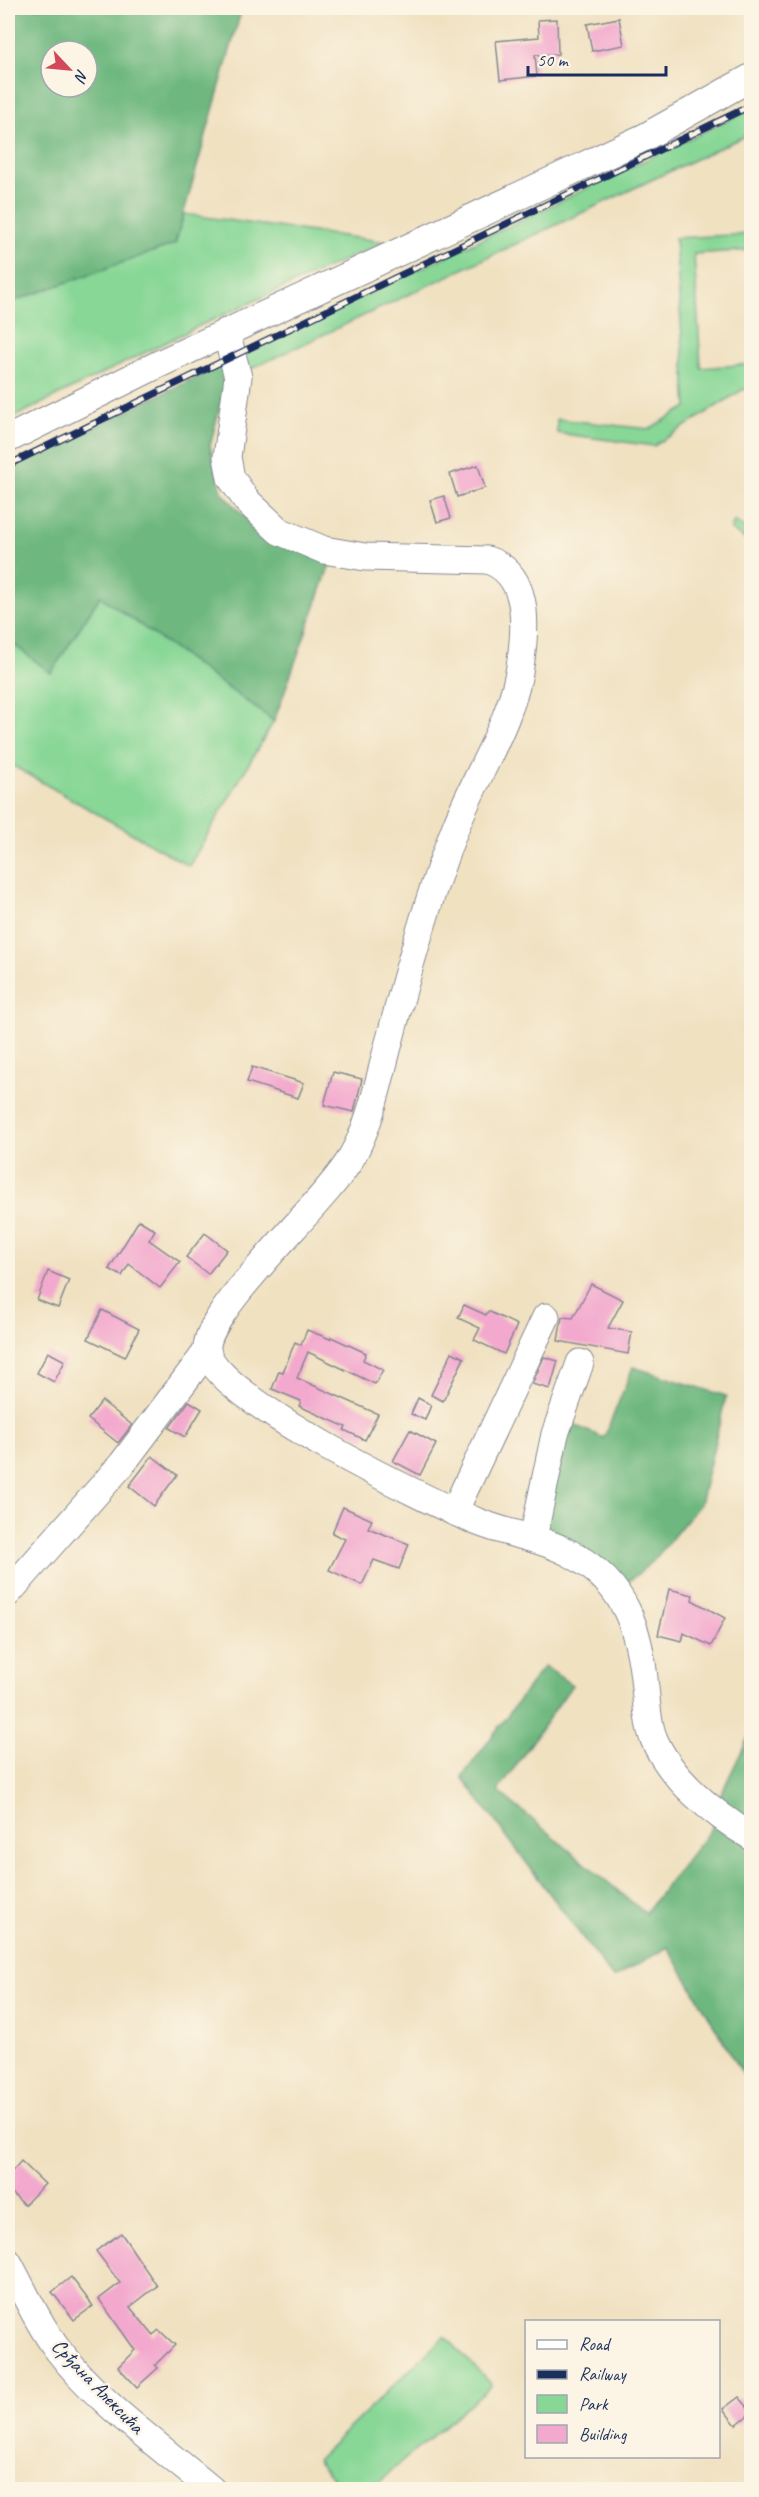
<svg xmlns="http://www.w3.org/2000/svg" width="759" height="2497" font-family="Caveat,sans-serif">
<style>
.green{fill:#88d796;stroke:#52837a;stroke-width:1.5}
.forest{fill:#6eb87f;stroke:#44746e;stroke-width:1.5;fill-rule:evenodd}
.building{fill:#f3a9ce}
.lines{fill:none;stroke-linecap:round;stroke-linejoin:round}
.minor-casing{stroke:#868890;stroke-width:29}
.minor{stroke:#fff;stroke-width:27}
.rail-casing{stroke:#1b2f5e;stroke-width:7}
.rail{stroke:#fcf5e5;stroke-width:4.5;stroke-dasharray:14;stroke-linecap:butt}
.labels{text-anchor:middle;stroke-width:5;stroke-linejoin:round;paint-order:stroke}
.street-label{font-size:21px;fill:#1b2f5e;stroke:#fcf5e5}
</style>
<rect width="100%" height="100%" fill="#fcf5e5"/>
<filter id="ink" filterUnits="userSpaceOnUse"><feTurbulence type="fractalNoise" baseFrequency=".0167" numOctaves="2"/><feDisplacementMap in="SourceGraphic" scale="12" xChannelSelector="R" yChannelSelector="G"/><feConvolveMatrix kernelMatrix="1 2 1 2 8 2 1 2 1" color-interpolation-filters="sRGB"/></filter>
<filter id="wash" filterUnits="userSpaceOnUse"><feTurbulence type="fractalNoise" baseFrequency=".008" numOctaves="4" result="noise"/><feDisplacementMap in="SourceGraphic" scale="24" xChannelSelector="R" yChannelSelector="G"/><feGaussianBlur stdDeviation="1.35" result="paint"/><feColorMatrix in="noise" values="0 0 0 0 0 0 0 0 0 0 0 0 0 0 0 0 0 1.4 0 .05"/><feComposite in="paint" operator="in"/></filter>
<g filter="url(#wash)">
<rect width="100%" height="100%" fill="#f0e1c1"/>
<g class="green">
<path d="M751,109V133L236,376L235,358Z"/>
<path d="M184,214L385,242L199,326L8,420V303L175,244Z"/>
<path d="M751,234V250L694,254L701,368L751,364V388L742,390L654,446L557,433V419L649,429L687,407L675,238Z"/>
<path d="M734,521L751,532V543L731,530Z"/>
<path d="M100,596L274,721L189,866L8,763V640L51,673Z"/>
<path d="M445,2336L492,2385L370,2489H342L316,2460Z"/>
</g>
<g class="forest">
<path d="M8,8H242L175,244L8,303ZM51,51H87V87H51Z"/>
<path d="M225,363V386L210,446L222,492L248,521L287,546L333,556L274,721L100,596L51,673L8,640V469Z"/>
<path d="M633,1367L726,1396L700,1504L654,1560L607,1600L599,1588L544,1545L553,1416L604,1438Z"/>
<path d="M544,1666L572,1685L498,1791L645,1913L712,1828L717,1802L751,1732V2088L668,1947L613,1978L462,1777Z"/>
</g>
<g id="blocks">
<g class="building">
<path d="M619,18L624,45L592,51L587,24Z"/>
<path d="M557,19L558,54L535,55L537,76L500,80L496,41L539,37L538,20Z"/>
<path d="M478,465L485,488L457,497L450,474Z"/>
<path d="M444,496L451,518L437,522L430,500Z"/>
<path d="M252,1067L304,1083L298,1098L247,1082Z"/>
<path d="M333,1072L362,1079L354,1112L324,1105Z"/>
<path d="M139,1220L155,1230L149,1240L180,1262L160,1288L129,1264L122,1276L109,1269Z"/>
<path d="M205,1233L227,1250L208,1274L186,1257Z"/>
<path d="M48,1271L69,1280L58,1308L37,1300Z"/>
<path d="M591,1284L623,1300L608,1328L632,1332L628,1354L558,1341L562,1317L573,1318Z"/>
<path d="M464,1305L486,1315L488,1311L517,1325L504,1354L474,1340L480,1328L458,1318Z"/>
<path d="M102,1310L139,1329L125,1357L88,1339Z"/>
<path d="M307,1330L330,1339L331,1337L366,1353L363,1360L383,1370L375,1384L308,1352L297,1378L378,1414L365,1440L344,1430L346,1427L299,1406L301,1401L272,1389L279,1371L283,1372L295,1342L301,1345Z"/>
<path d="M48,1352L65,1361L54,1382L37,1373Z"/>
<path d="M452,1352L464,1358L443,1401L431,1395Z"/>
<path d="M544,1357L558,1361L550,1389L532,1384Z"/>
<path d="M418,1398L431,1405L425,1420L411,1414Z"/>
<path d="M102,1401L132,1425L118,1443L88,1419Z"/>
<path d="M189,1401L202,1409L185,1437L169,1428Z"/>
<path d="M410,1430L436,1444L420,1475L393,1461Z"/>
<path d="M152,1456L177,1475L154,1506L129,1486Z"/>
<path d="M343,1507L372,1520L368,1528L409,1544L399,1569L374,1560L362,1585L329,1570L345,1539L332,1533Z"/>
<path d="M669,1589L693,1595L692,1600L725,1618L711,1646L684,1633L682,1641L658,1635Z"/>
<path d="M21,2161L45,2184L24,2205L8,2189V2176Z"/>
<path d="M121,2233L157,2286L130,2307L153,2335L159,2330L175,2345L155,2365L158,2368L137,2387L118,2367L135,2350L99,2299L120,2283L96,2251Z"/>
<path d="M71,2277L93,2306L74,2320L52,2292Z"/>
<path d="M739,2397L752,2412L736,2425L723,2409Z"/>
</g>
</g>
</g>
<g filter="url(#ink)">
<use href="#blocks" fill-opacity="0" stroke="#868890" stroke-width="1.5"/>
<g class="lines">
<g class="minor-casing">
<g id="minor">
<path d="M226,332L238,377L227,457L231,478L247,501L279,531L324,550L365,557L487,560C529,573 526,624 521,660C514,720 475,775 454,831C428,898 408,969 390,1039C379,1078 372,1122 351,1158C328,1200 203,1312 207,1350C212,1397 431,1503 478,1522C510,1535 543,1538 573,1555C626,1584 640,1631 645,1688C647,1704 647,1721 653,1737C670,1779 714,1814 752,1837"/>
<path d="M8,439L159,364L645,137L752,77"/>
<path d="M454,1512L546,1317"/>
<path d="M533,1538L555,1434L580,1363"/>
<path d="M8,1593L122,1464L207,1351"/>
<path d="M8,2262C24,2291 38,2324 58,2350C99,2404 160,2446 212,2490"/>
</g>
</g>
<use href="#minor" class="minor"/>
<g class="rail-casing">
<path id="rail" d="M8,465L752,105"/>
</g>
<use href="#rail" class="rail"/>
</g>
</g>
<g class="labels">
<g class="street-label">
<text transform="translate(98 2386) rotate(46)" y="7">Срђана Алексића</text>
</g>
</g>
<rect width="759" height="2497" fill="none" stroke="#fcf5e5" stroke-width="30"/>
<rect x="525" y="2320" width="195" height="138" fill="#fcf5e5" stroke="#a2a6af" stroke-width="1.5"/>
<rect x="537" y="2340" width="30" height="9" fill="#ffffff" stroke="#a2a6af" stroke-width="1.5"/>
<text x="579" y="2350" font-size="18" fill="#1b2f5e">Road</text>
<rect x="537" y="2370" width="30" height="9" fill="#1b2f5e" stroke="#a2a6af" stroke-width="1.5"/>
<text x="579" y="2380" font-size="18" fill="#1b2f5e">Railway</text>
<rect x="537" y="2395" width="30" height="18" fill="#88d796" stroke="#a2a6af" stroke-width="1.5"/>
<text x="579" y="2410" font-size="18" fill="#1b2f5e">Park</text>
<rect x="537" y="2425" width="30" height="18" fill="#f3a9ce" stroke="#a2a6af" stroke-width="1.5"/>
<text x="579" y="2440" font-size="18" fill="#1b2f5e">Building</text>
<g transform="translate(69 69) rotate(116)"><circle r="28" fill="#fcf5e5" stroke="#a2a6af" stroke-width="1.5"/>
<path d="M0-4.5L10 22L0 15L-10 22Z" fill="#d1495b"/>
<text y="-9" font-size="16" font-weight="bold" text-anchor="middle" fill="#1b2f5e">N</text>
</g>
<path d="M528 66v9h138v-9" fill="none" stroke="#1b2f5e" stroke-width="3"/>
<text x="537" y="66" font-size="18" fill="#1b2f5e" stroke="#fcf5e5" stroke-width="4.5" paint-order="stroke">50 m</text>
</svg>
